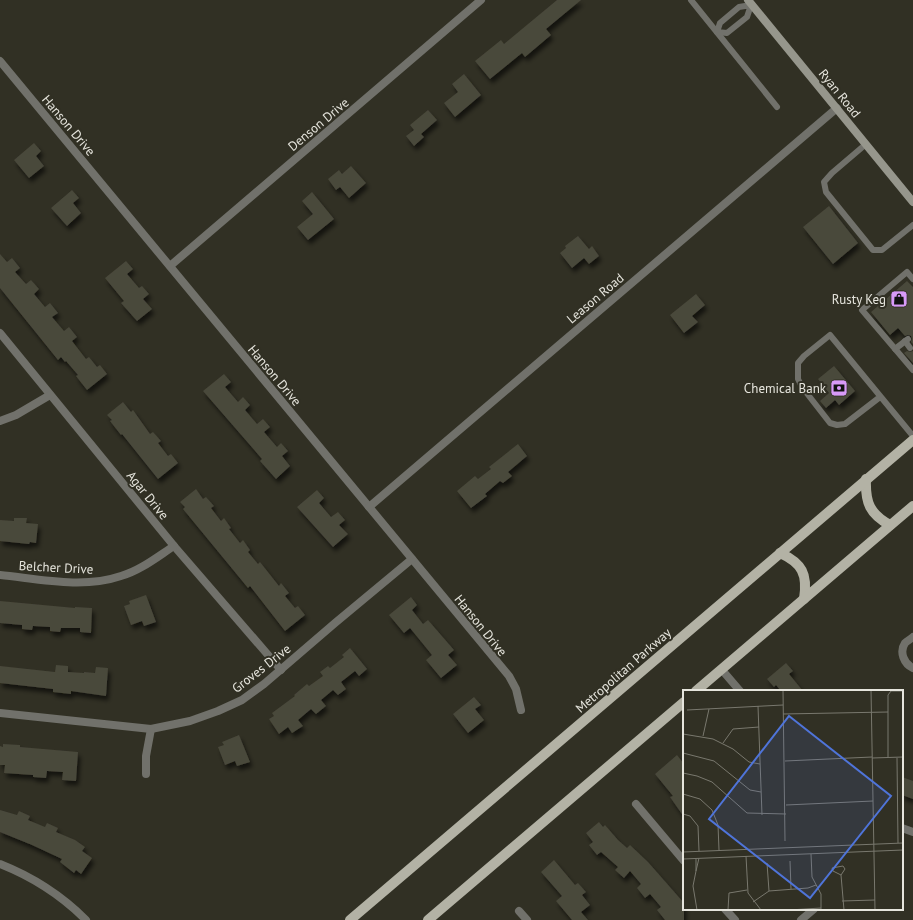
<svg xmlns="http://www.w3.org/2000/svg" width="913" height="920" font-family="'PT Sans',sans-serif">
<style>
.building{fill:#49483b;filter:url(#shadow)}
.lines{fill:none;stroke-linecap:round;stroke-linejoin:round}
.service{stroke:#71716b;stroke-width:6}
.minor{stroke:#71716b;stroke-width:8}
.secondary{stroke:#96968c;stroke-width:8}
.primary{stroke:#b3b2a5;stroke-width:10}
.labels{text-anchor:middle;stroke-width:4;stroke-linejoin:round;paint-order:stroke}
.street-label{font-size:13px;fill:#e6e5dd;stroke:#313024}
.poi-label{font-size:13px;fill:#e6e5dd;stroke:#313024;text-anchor:end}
.inset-road{fill:none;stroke:#79786e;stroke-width:1}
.view{fill:#4f74d9;fill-opacity:0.15;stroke:#4f74d9;stroke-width:2}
.inset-edge{fill:none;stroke:#e6e5dd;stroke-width:2}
</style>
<defs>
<filter id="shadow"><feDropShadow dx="2.5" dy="4.5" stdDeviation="2" flood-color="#0009"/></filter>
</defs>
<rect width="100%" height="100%" fill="#313024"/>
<g class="building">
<path d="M557,0H581L546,29L551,35L525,57L522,53L490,79L475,61L501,40L504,44Z"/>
<path d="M464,74L481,95L455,117L444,103L458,92L452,84Z"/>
<path d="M428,110L437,120L421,134L424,137L414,146L406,136L414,130L410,125Z"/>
<path d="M34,143L41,151L36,156L44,166L29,178L14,160Z"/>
<path d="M351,166L366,183L349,198L340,187L336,190L328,179L339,170L342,174Z"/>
<path d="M72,190L79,198L73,203L81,213L67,226L51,208Z"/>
<path d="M312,192L334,219L308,240L297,227L313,214L302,201Z"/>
<path d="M829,206L858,243L833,264L803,227Z"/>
<path d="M578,236L589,249L592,246L599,256L589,264L584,258L572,268L560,253L566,248L565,246Z"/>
<path d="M0,254L7,262L12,258L20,268L15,272L26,284L31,280L39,289L34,294L45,307L50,303L58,313L52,317L64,331L69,327L77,337L72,341L86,359L89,357L97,367L100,365L107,374L87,390L76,376L78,375L66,361L65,362L61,357L58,360L0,288Z"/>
<path d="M126,261L133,269L127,274L139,288L142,286L149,294L143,299L152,309L137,321L121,303L124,301L105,278Z"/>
<path d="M907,281L913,287V344L911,342L912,339L911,336L908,335L905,336L898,328L890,335L871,312Z"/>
<path d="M696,294L705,305L692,316L698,322L684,333L670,315Z"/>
<path d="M907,351L910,352L913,351V363L904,353Z"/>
<path d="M834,366L855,391L839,405L835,400L826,408L820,401L829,393L818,379Z"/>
<path d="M224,374L231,382L225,387L238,402L243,397L250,405L245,410L257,424L263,419L270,427L264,432L277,447L281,443L288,451L282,456L290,466L276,479L260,461L262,459L203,391Z"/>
<path d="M123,402L131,412L133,410L150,434L153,432L161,441L158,443L168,456L171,454L178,463L158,479L122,434L121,435L110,421L112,420L107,415Z"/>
<path d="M518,444L527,456L508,472L512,476L503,483L500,481L485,494L487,496L471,508L457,491L475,476L478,479L491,469L489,467Z"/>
<path d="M196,489L203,499L206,497L214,506L211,508L221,521L224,518L231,528L229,529L240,543L243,540L250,550L248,552L258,564L260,562L279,586L281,583L289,593L285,596L295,608L298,606L305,615L285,631L250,586L248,588L183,509L185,507L180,502Z"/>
<path d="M317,490L324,498L319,503L331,517L338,512L345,520L339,525L348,534L333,547L297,507Z"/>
<path d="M14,518H27L26,523L38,524L36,543L30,542L29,544L0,541V520L14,521Z"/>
<path d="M146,595L156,622L144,626L142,621L131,625L124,606L130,604L129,601Z"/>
<path d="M411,597L417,605L412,610L423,624L428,620L454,650L448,655L457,665L441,678L426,660L432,655L410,628L404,633L389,615Z"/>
<path d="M0,601L75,608V607L92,608L91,633L80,632V628H61L60,632L50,631V627L33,626L32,630L22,629V625L0,623Z"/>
<path d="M350,648L367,669L359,676L355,671L341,682L346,689L338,695L333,690L321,700L326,706L316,714L311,709L298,720L303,726L292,733L288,727L279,734L269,719L274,716L272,713L295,696L294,695L307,684L309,686L323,676L320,672L328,666L330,668L344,657L342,655Z"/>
<path d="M786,663L793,671L789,674L803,691H781L776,685L774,687L767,679Z"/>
<path d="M56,665L68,666V672L84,673V672L95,673L96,667L108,668L106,696L71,691V694L53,692V689L0,683V666L55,672Z"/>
<path d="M474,697L481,705L475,709L484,720L468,733L453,714Z"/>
<path d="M239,735L250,762L237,766L235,761L225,765L218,747L224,745L222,742Z"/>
<path d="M3,744L20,745V747L78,752L76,781L62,780L63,772L47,771L46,778L33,777V775L4,773L5,765H0V746L3,747Z"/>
<path d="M677,755L684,764V817L670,797L673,796L655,774Z"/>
<path d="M902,777L913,781V799L902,795Z"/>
<path d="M0,810L17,815L19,811L30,816L28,820L45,827L47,823L58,828L56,832L75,840L85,847L82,851L92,858L81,874L76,870L74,873L60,862L62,859L32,845L0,832Z"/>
<path d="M599,822L603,827L605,825L618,840L627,848L630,845L648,862L684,903V920H665L657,910L661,907L650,894L645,898L637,888L641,884L630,871L624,878L615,870L618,867L601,852L597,855L589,845L593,842L586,833Z"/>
<path d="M554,860L575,885L578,883L586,892L582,895L590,905L581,912L588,920H572L556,901L562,896L541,872Z"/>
</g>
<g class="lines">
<g class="service">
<path d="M691,0L777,107"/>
<path d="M751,5L747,17L727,33L717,32L720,23L739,7Z"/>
<path d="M866,144L832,173L824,182L826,192L873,250H882L913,225"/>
<path d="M913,279L907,272L862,310L913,370"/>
<path d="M905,341L910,348"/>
<path d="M895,349L908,339"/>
<path d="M880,397L845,424L837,425L830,423L802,387L798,379V363L804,356L830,335L913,436"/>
</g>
<g class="minor">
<path d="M0,61L509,676L516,689L521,710"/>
<path d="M170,266L481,0"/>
<path d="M0,333L174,546L281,670"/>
<path d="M0,421L16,415L50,395"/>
<path d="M369,507L837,108"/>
<path d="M0,575C39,579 83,589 121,576C141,570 157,557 174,546"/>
<path d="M913,637C911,639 907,641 905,643C899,652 904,664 913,668"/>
<path d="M722,670L740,691"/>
<path d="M0,713L151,729L190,721L218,711L242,700L264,684L335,623L412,559"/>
<path d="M146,774V756L151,729"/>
<path d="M636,804L684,861"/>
<path d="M902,828L913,832"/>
<path d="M0,864C33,877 61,895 86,920"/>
<path d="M725,909L735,920"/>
<path d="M519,911L527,920"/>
<path d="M801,920L814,909"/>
</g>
<path class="secondary" d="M748,0L913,202"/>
<g class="primary">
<path d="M866,479C865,503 870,514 890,525"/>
<path d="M780,553C802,563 808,574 804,599"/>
<path d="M696,691L913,506"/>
<path d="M350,920L913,440"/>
<path d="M428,920L684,702"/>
</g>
</g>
<defs>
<g id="shop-square" transform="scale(0.9)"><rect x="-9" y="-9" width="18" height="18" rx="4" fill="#d89af8" stroke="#313024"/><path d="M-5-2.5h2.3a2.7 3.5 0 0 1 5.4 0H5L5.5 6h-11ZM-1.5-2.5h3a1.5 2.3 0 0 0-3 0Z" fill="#111"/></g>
<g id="bank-square" transform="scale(0.9)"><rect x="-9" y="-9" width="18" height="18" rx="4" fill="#d89af8" stroke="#313024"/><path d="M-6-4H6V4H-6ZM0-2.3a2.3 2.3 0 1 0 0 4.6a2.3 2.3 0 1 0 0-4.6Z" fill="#111"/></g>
</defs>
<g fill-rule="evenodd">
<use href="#shop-square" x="899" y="299"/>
<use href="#bank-square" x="839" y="388"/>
</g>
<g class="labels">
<g class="street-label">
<text transform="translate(840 93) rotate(51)" y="5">Ryan Road</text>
<text transform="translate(318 124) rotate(-40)" y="5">Denson Drive</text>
<text transform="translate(69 125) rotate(50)" y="5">Hanson Drive</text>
<text transform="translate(595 298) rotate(-40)" y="5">Leason Road</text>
<text transform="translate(275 375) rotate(50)" y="5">Hanson Drive</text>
<text transform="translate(148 495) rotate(51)" y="5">Agar Drive</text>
<text transform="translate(56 567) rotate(3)" y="5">Belcher Drive</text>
<text transform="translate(481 625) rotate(51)" y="5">Hanson Drive</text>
<text transform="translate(261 668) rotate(-38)" y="5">Groves Drive</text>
<text transform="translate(623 670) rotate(-41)" y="5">Metropolitan Parkway</text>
</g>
<g class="poi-label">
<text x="886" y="304">Rusty Keg</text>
<text x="826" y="393">Chemical Bank</text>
</g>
</g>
<g transform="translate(683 690)">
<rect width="220" height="220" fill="#313024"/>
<path class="inset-road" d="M100,0L102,151M188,0L192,220M75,16L79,125M4,20L100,15M100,24L205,22M0,44L30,49L50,59L66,72L77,74M20,46L26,19M40,53L50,39L76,37M0,63L31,71L67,100L78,102M205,67V5L208,1H220M189,68L220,67M214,68L215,153M102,71L189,67M0,83L14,86L29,92L64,123L103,124M0,104L17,109L29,120L35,135L36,160M103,115L190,111M0,124L7,126L15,136L16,161M0,162L220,153M128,164L129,187L138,204V220M63,166L65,203L78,220M0,169L220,160M13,169V181L16,168M107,171L108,199M84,173L86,201M13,181L10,196L14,220M158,185L150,181L149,178L160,176L162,179L158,185L161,220M159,211L192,210M70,212L86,201L125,198L133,195M45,220L46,203L64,200M106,220L138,218"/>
<path class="view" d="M106,26L208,106L127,208L26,129Z"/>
<rect width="220" height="220" class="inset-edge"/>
</g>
</svg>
